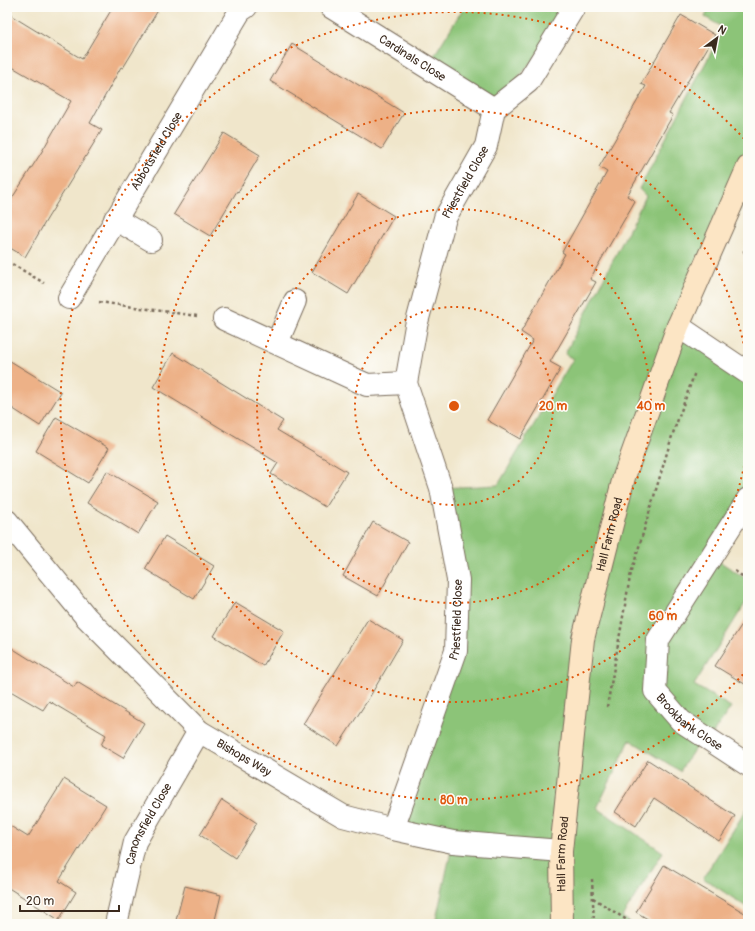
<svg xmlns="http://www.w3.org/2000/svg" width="755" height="931" font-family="Pangolin,sans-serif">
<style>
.green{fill:#8cc478;stroke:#64774b}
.building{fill:#edb187}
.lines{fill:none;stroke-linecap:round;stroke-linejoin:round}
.street-casing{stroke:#7a6c5b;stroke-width:24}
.secondary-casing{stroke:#7a6c5b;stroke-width:24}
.path{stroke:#7a6c5b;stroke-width:2.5;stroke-dasharray:3 3;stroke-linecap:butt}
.street{stroke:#fff;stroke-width:22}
.secondary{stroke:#fce5c4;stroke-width:22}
.ring{fill:none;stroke:#df570d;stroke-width:2;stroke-dasharray:2 4}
.labels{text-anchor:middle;stroke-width:3;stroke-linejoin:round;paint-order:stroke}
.street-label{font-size:12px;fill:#3b2a1e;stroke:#fdfcf7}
.centre{fill:#df570d;stroke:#fdfcf7;stroke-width:2}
.ring-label{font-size:12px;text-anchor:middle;font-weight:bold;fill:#df570d;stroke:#fdfcf7;stroke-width:3;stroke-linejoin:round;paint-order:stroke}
</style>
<rect width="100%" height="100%" fill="#fdfcf7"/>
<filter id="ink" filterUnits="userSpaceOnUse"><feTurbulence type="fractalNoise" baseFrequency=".025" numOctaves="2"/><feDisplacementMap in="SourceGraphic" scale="8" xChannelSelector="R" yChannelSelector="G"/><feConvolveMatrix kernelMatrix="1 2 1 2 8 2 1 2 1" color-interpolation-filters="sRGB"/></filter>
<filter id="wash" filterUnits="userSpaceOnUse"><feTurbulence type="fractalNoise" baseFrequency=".012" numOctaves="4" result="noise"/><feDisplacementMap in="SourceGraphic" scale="16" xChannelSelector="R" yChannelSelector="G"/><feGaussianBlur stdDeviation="0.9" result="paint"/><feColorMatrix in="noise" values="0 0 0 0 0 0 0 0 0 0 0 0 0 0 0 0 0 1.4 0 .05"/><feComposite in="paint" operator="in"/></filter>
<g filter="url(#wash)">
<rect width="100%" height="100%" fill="#f0e6cb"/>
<g class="green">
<path d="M464,7H574L494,109L427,67Z"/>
<path d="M709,7H748V194L678,326L748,373V499L711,556L748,580V599L694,685L731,707L709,739L703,736L680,771L630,740L597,808L663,852L622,917L633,924H435L453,842L393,829L456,651L441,488L498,485L573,359L565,354L646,196L639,189L724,28L705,17Z"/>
<path d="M748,807V908L703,878Z"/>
</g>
<g id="blocks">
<g class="building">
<path d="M113,7H160L123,68L121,67L90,123L102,130L47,219L25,257L7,246V206L41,153L71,101L7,64V13L82,59Z"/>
<path d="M681,15L715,35L669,113L673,115L627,196L635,201L590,279L596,282L550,362L561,368L520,439L487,420L533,340L521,332L565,254L562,252L607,172L599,167L646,86L641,84Z"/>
<path d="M292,44L404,113L382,149L270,81Z"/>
<path d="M224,133L260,155L238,192L237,191L210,236L174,214Z"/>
<path d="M358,194L394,216L348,294L312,272Z"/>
<path d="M173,353L283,421L277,430L347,472L325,507L271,474L278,463L153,387Z"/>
<path d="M7,359L61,392L40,426L7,405Z"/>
<path d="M56,417L109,448L88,483L36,451Z"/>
<path d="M107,471L158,501L138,534L87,503Z"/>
<path d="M373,522L408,542L378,596L343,576Z"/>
<path d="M165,536L214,566L194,599L145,569Z"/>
<path d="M235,602L284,631L263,666L214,636Z"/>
<path d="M748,615V686L715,666Z"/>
<path d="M368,619L403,640L369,698L338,746L303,724Z"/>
<path d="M7,645L74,687L77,682L144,723L123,758L101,745L106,735L49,701L43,710L7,689Z"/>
<path d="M648,760L735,816L719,841L654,798L636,826L615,812Z"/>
<path d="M64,779L106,805L59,881L76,892L59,920L7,887V824L28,837Z"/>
<path d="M222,800L257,823L235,858L200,835Z"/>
<path d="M664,865L748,915V924H656L636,912Z"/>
<path d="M185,886L221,895L214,924H175Z"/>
</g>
</g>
</g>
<g filter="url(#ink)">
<use href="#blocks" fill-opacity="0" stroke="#7a6c5b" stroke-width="1"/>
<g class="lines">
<g class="street-casing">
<g id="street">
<path id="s1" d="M331,7L494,109"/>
<path d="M115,219L151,240"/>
<path id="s2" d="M69,298L240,11L246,7"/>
<path d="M224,319L367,385L406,383"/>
<path d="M678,326L748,373"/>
<path d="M277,343L295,301"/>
<path id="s3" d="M748,499L658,640L655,691L681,721L748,765"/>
<path id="s4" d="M7,521L86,617L199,731L343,816L393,829L453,842L561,851"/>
<path id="s5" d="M393,829L456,651L458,580L441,488L406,383L416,326L445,218L486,146L494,109L528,82L574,7"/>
<path id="s6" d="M116,924L135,842L199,731"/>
</g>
</g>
<g class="secondary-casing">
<g id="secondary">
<path id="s7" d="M562,924L561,851L583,639L624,477L678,326L748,167"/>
</g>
</g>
<g class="path">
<path d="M743,252L748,250"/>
<path d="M7,261L44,283"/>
<path d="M99,302L197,316"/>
<path d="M735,571L748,580"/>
<path d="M607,707L630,577L672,436L695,372"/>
<path d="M592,879L594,924"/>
<path d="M593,898L633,924"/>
</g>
<use href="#street" class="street"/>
<use href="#secondary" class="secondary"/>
</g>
</g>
<g class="ring">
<circle cx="454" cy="406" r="99"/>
<circle cx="454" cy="406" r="197"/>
<path d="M748 442A296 296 0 1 1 748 370"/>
<path d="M747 670A394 394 0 1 1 747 142"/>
</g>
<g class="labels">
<g class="street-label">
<text dy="4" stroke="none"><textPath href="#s1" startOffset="96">Cardinals Close</textPath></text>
<text dy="4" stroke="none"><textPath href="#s2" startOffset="171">Abbotsfield Close</textPath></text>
<text dy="4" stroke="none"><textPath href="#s5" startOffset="675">Priestfield Close</textPath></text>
<text dy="4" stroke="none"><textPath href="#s7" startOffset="394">Hall Farm Road</textPath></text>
<text dy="4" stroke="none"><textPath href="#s5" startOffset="220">Priestfield Close</textPath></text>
<text dy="4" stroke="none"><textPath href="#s3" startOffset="265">Brookbank Close</textPath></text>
<text dy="4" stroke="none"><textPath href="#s4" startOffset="337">Bishops Way</textPath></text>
<text dy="4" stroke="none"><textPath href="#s6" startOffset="106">Canonsfield Close</textPath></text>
<text dy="4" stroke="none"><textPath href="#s7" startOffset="70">Hall Farm Road</textPath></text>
</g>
</g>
<circle cx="454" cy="406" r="6" class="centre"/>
<g class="ring-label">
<text x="553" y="410">20 m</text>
<text x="651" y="410">40 m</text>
<text x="663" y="620">60 m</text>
<text x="454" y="804">80 m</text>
</g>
<rect width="755" height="931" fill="none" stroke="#fdfcf7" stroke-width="24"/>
<g transform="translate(717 38) rotate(32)" stroke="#fdfcf7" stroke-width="3" paint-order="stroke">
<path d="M0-3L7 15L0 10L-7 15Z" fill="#3b2a1e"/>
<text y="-6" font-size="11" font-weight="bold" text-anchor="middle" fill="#3b2a1e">N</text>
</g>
<path d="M20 905v6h99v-6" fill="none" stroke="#3b2a1e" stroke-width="2"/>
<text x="26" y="905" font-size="12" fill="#3b2a1e" stroke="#fdfcf7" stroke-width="3" paint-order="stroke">20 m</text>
</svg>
